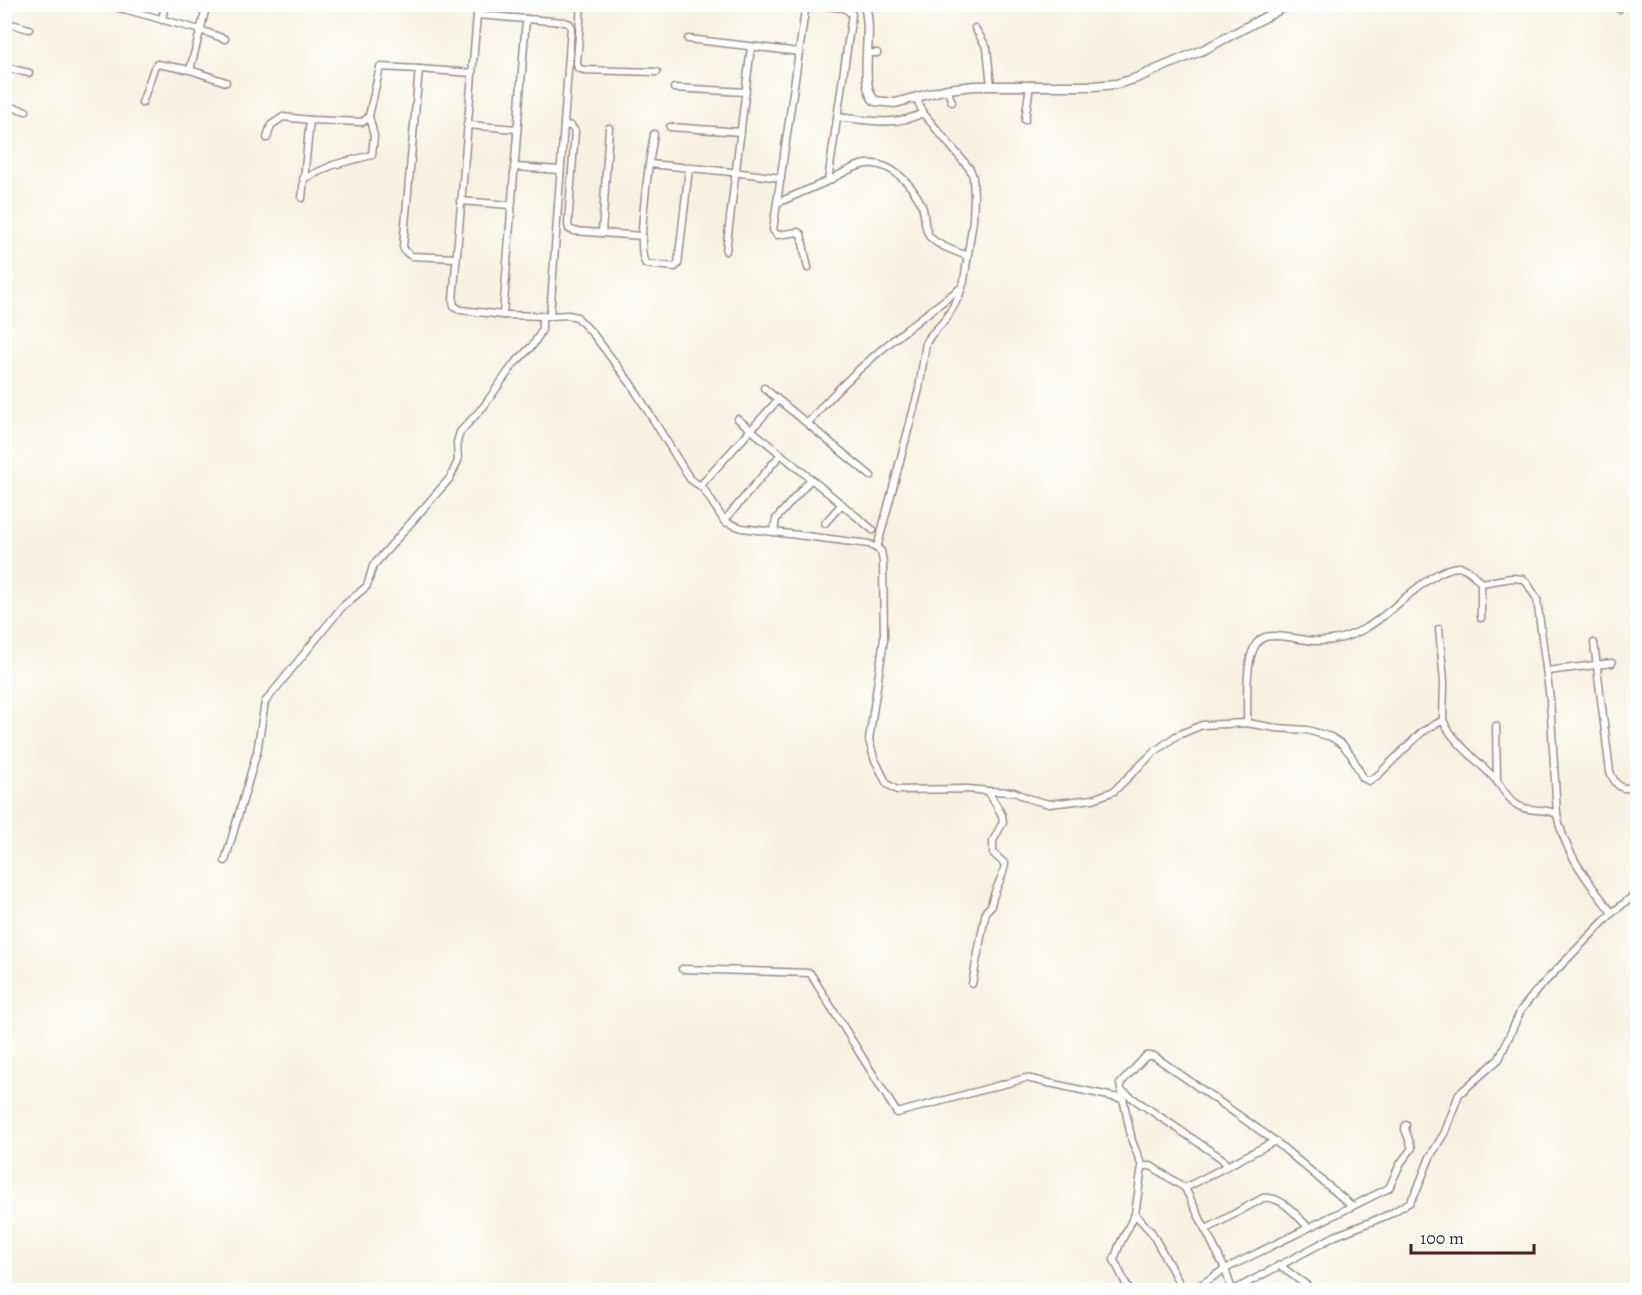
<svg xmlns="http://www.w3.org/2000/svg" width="1642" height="1295" font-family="Alegreya,serif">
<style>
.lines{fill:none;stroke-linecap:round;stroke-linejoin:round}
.minor-casing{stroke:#a08886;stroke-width:9}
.tertiary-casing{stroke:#a08886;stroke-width:11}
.minor{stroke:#fff;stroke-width:6}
.tertiary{stroke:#fff;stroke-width:8}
</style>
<rect width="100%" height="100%" fill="#fff"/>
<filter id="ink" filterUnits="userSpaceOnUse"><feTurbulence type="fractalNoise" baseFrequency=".0167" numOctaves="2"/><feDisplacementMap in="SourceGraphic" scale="12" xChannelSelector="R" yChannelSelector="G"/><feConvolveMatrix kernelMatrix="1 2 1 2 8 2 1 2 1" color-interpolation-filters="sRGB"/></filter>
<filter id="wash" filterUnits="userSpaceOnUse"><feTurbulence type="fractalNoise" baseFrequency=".008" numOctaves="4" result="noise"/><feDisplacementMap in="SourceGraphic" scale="24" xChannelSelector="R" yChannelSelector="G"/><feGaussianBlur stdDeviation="1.35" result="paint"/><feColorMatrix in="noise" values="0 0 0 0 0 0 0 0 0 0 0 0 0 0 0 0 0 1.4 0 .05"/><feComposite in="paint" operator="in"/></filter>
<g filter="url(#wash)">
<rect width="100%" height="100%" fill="#f7f1e1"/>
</g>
<g filter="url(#ink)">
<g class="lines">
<g class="minor-casing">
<g id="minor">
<path d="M103,4L124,9L125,4"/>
<path d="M581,4L577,63L578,68L584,70L657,72"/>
<path d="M806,4L773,230L777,235L798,232L801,234L808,268"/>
<path d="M1618,4L1619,9"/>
<path d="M124,9L200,30L225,39"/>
<path d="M477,15L526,19L503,315L461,310L454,306L453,300L477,15L478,4"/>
<path d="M162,20L165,4"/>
<path d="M4,22L29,29"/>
<path d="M975,28L987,48L991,86"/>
<path d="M688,39L800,52"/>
<path d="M867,53H877"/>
<path d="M4,67L29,73"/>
<path d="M419,69L472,73"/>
<path d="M190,70L226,82"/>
<path d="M674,88L746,92"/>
<path d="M947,89L952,102"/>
<path d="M916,97L923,113"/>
<path d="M142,103L154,68L157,64L190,70L207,4"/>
<path d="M4,105L26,111"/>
<path d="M837,117C867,120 895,127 923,113L970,169L973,177L974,197L973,220L964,281L959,296L946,319L931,335L926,343L919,389L877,548"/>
<path d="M1025,120L1030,85"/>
<path d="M467,125L517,129"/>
<path d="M564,125L571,126L575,131L568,224L569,229L574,231L642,236"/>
<path d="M670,127L741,132"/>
<path d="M267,138L271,125L283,117L310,120"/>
<path d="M4,143L7,144"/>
<path d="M649,164L654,134"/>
<path d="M514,167L560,170"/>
<path d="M689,168L678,264L675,267L646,264C636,252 647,183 649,164C693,168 737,172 781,178"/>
<path d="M303,179L333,165L372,155L374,136L369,116"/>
<path d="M828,181C840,175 852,166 866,164C891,161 913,185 922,206C926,216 923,228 930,237C938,246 955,251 967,256"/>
<path d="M302,198L310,120L363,122L369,116L380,67L419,69L403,247L405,251L411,256L456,258"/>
<path d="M460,201L510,205"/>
<path d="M777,203L828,181L852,14L844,8L808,4"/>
<path d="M602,233L609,128"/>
<path d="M726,251L751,47"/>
<path d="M503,315L550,316L571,28L570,24L565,22L526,19"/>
<path d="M550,316L568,315L577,317L593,334L631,384L690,479L703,488L725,522L742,528L869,544L881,551L883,562L884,639L869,740L874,758L887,784L897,790L968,789L988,791L1002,815L1003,822L993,841V853L1005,864C1003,879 993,891 991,906L986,911L972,984"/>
<path d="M764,388L871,476"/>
<path d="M738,419L873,530"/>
<path d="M808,423C852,369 906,329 962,287"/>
<path d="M700,486L778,400"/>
<path d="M724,521L781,454"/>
<path d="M825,523L842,504"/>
<path d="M774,532L776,519L811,479"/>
<path d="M1481,583V618"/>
<path d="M1439,629L1444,681L1443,720"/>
<path d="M1594,643L1610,772C1616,786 1623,794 1638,783"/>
<path d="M1547,671L1612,663"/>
<path d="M1247,723C1248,702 1243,652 1261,639C1273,631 1305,642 1320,641C1335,641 1351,636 1364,629C1390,616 1431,567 1459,567C1468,567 1475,577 1481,583L1512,578L1523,579L1527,583L1537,599L1550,699L1557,814C1564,853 1589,882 1612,913"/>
<path d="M1496,726L1497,781"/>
<path d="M988,791L1014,792L1030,799L1049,804L1093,799L1114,791L1153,753L1176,736L1202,725L1247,723L1276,728L1307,730L1331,737L1342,744L1351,755L1363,778L1369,781L1377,776L1422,732L1443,720C1452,742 1480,762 1496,780C1502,788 1508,799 1517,805C1529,813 1545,807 1557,814"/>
<path d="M225,861L257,752L265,702L342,607L367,586L373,566L450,478L458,461L457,442L460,432L484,406L513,365L533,345L542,330V316"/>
<path d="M682,969L810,973L897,1113L1026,1078L1123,1099"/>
<path d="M1122,1091L1221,1158L1227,1165"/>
<path d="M1142,1166H1151L1185,1188L1225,1269L1232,1290"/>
<path d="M1185,1188L1275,1141"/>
<path d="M1135,1214L1152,1233L1183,1290"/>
<path d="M1205,1230L1263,1198C1281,1195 1296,1215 1308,1227"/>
<path d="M1279,1265L1313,1290"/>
<path d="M1129,1290L1114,1260L1119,1246L1135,1214L1142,1166L1132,1141L1120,1084L1146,1056H1154L1275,1141L1351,1205"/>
<path d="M1193,1290L1225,1269L1389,1188L1400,1164L1412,1148L1405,1129L1406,1125"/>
<path d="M1234,1290L1335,1236L1388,1215L1410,1202L1417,1190L1430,1157L1445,1132L1459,1094L1499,1059L1521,1010L1537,990L1612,913L1638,892"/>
</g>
</g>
<g class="tertiary-casing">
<path id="tertiary" d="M864,4C875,30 857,84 875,101L895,103L947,89L975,86H1094L1116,84L1134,79L1205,49L1290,4"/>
</g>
<use href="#minor" class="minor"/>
<use href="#tertiary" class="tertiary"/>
</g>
</g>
<rect width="1642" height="1295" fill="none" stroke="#fff" stroke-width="24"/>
<path d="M1411 1244v9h123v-9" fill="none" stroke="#4a1f2b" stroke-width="3"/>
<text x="1420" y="1244" font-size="18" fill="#4a1f2b" stroke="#ffffff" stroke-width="4.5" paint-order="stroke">100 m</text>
</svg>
